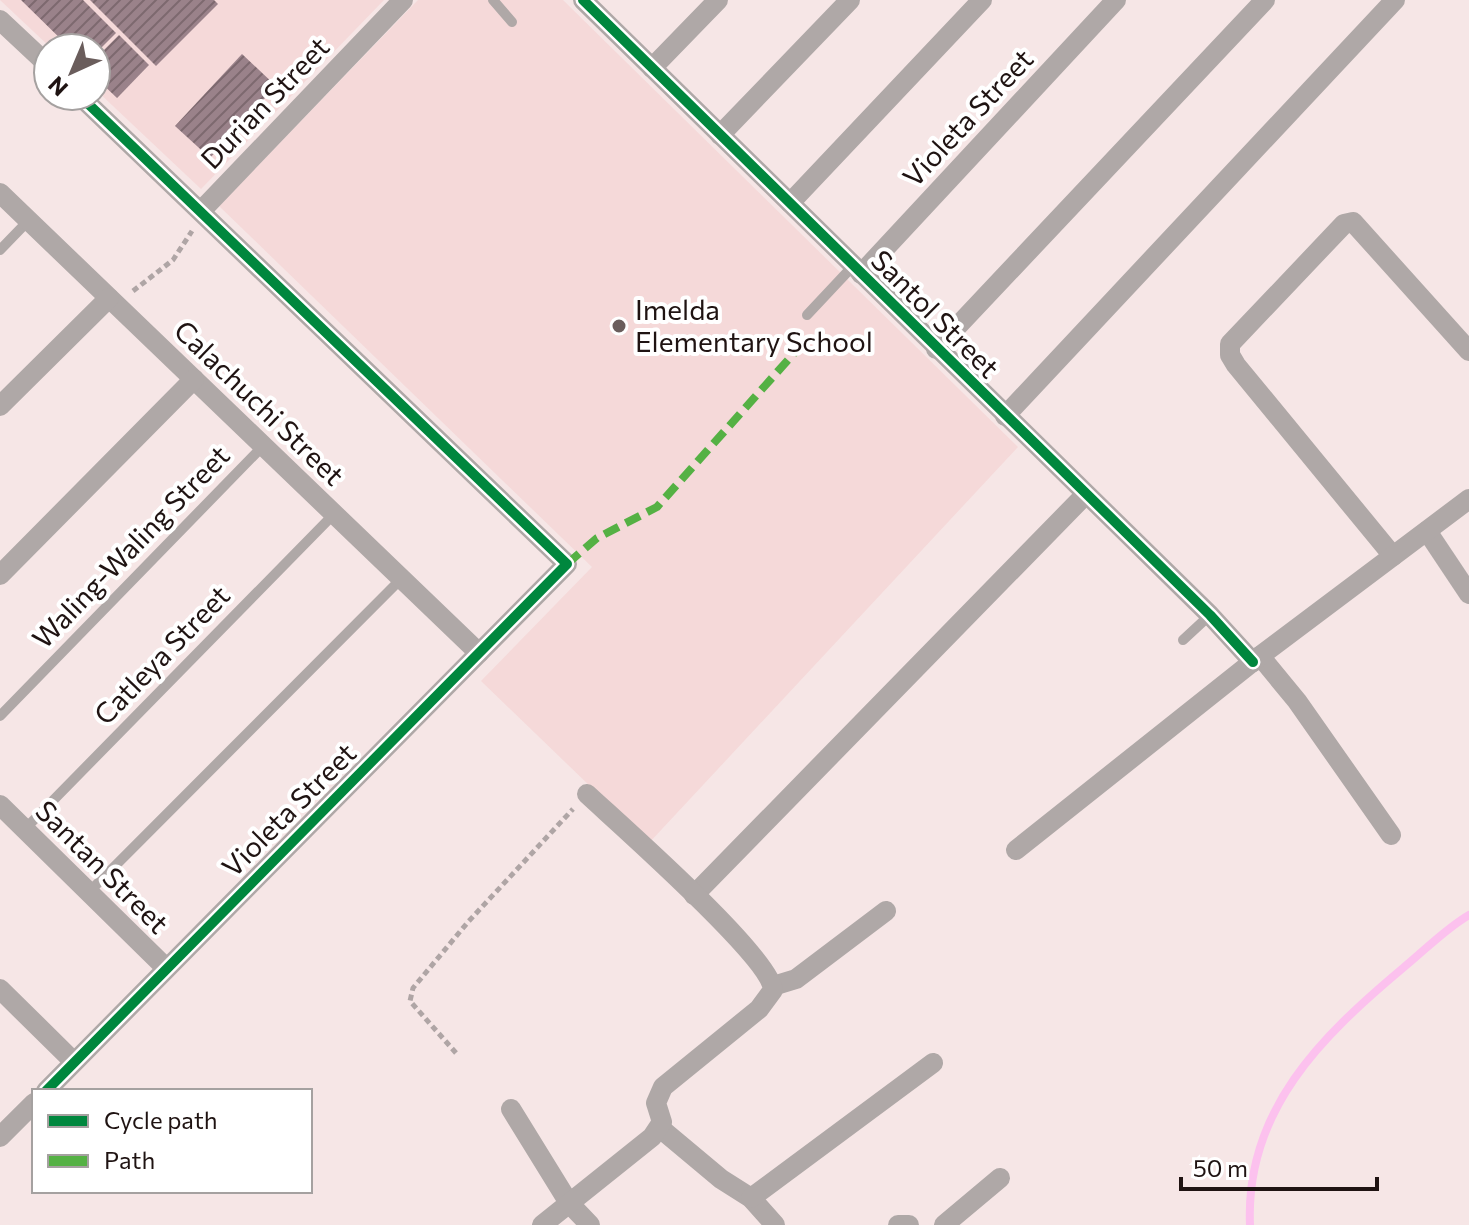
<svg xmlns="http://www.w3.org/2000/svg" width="1469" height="1225" font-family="Commissioner,sans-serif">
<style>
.built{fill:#f5d9d9}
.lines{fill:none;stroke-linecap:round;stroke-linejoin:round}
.stream{stroke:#fcc1ee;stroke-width:8}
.building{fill:url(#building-hatch)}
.path{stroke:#afa5a5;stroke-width:5;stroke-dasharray:6 4;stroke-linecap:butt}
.service{stroke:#afa8a7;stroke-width:10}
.minor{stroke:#afa8a7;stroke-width:20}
.quiet{stroke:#55b144;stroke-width:8;stroke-dasharray:16 8;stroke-linecap:butt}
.cycleway-casing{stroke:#fff;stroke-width:15}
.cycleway{stroke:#00873e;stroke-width:10}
.poi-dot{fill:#6a5d5c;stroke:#fff;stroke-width:3}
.labels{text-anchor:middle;stroke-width:8;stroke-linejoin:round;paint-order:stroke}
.street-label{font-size:28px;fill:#1f1312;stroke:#fff}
.poi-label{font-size:28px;fill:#1f1312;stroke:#fff;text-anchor:start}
</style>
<defs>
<pattern id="building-hatch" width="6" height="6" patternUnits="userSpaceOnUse" patternTransform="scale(2)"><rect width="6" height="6" fill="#9a828a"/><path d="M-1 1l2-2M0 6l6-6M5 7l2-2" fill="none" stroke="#7d696f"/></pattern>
</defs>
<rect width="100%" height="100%" fill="#f6e6e6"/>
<g class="built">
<path d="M0,0H384L201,189L96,90V48H51Z"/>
<path d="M418,0H563L1018,447L649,843L481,681L592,567L219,206Z"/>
</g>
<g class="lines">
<path class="stream" d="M1250,1225C1245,1110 1322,1036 1403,968C1424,951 1445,929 1469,915"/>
</g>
<g class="building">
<path d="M21,0H83L116,33L96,53V48H70Z"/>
<path d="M90,0H214L218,4L156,66Z"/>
<path d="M119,35L149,65L117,98L96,78V58Z"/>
<path d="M242,54L276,86L210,158L175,126Z"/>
</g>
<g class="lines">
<g class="path">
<path d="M133,291L173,260L192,231"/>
<path d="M456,1053L410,1001L413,988L468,922L573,809"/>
</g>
<g class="service">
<path d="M493,0L512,22"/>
<path d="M0,250L29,220"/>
<path d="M807,315L853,266"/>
<path d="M1183,640L1210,615"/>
<path d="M0,716L263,446"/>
<path d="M25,829L334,514"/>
<path d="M89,892L401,579"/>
</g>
<g class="minor">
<path d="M583,0L1210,615L1253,662"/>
<path d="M0,20L48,65"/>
<path d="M652,68L718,0"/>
<path d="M720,135L850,0"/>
<path d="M0,193L479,653"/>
<path d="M790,203L982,0"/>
<path d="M201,211L403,0"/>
<path d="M861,274L1116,0"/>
<path d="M936,349L1265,0"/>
<path d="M0,406L109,298"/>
<path d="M1005,416L1395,0"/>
<path d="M1427,531L1469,594"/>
<path d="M1393,556L1236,365L1230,355V344L1344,224L1353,222L1469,351"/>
<path d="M0,575L194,379"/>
<path d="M1260,656L1297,701L1391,835"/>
<path d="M0,805L166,968"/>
<path d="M1016,850L1260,656L1469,499"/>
<path d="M694,895L1085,495"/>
<path d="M773,986L796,979L886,911"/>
<path d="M0,989L74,1062"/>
<path d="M46,1091L567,564L80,96"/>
<path d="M511,1109L569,1203L590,1225"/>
<path d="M660,1128L721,1179L751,1198L775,1225"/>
<path d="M0,1137L34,1103"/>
<path d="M751,1198L933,1063"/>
<path d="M542,1225L652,1137L662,1122L656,1103L663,1087L759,1009L773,990C771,957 618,823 587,794"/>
<path d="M898,1225H909"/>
<path d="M944,1225L1000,1178"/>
</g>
<path class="quiet" d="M567,564L597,538L657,507L804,342"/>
<g class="cycleway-casing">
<g id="cycleway">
<path d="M583,0L1210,615L1253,662"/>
<path d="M46,1091L567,564L80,96"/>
</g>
</g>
<use href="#cycleway" class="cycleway"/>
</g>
<circle class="poi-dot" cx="619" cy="326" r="8"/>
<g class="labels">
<g class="street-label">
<text transform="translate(265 103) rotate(-46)" y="10">Durian Street</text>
<text transform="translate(968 118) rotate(-47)" y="10">Violeta Street</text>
<text transform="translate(935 314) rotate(45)" y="10">Santol Street</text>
<text transform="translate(259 403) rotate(44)" y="10">Calachuchi Street</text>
<text transform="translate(131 547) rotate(-46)" y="10">Waling-Waling Street</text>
<text transform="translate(162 655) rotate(-46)" y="10">Catleya Street</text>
<text transform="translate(289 810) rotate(-45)" y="10">Violeta Street</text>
<text transform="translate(102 867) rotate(45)" y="10">Santan Street</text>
</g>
<g class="poi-label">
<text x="635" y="320">Imelda<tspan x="635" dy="32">Elementary School</tspan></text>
</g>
</g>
<rect x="32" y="1089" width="280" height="104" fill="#ffffff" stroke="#a5a1a0" stroke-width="2"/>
<rect x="48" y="1115" width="40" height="12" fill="#00873e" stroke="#a5a1a0" stroke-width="2"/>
<text x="104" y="1129" font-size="24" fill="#1f1312">Cycle path</text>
<rect x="48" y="1155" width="40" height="12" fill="#55b144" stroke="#a5a1a0" stroke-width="2"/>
<text x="104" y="1169" font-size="24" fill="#1f1312">Path</text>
<g transform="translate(72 72) rotate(224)"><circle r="38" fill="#ffffff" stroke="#a5a1a0" stroke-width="2"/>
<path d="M0-6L14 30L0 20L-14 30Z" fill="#6a5d5c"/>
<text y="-12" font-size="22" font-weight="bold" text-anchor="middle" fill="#1f1312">N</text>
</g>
<path d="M1181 1177v12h196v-12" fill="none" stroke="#1f1312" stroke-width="4"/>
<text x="1193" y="1177" font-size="24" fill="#1f1312" stroke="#ffffff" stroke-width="6" paint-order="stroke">50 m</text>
</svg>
